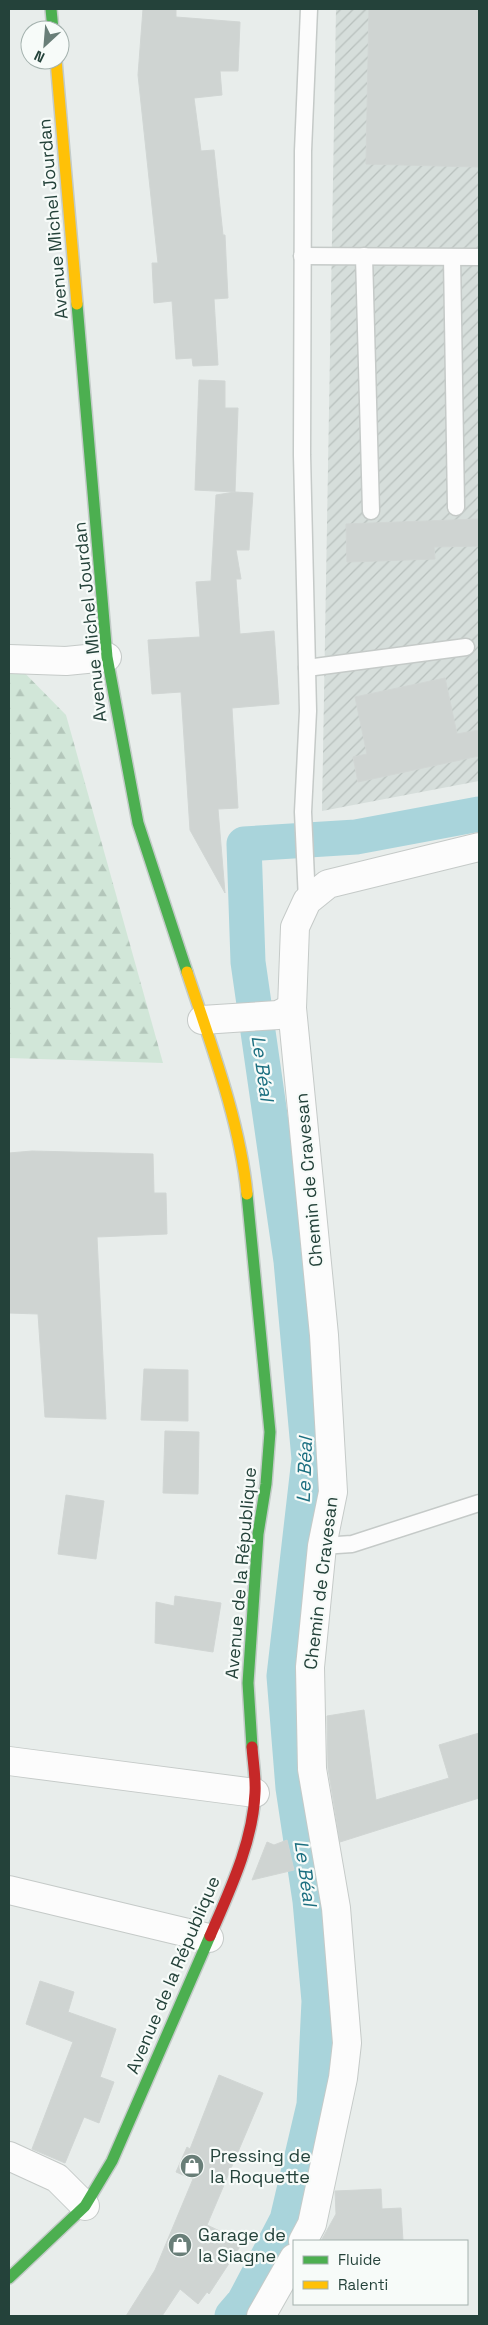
<svg xmlns="http://www.w3.org/2000/svg" width="488" height="2325" font-family="'Space Grotesk',sans-serif">
<style>
.industrial{fill:url(#industrial-furrows)}
.forest{fill:url(#forest-firs)}
.lines{fill:none;stroke-linecap:round;stroke-linejoin:round}
.canal{stroke:#a9d4db;stroke-width:35}
.building{fill:#cfd4d2;stroke:#d1d6d4}
.lane-casing{stroke:#c5cac8;stroke-width:19}
.street-casing{stroke:#c5cac8;stroke-width:30}
.fast-casing{stroke:#c3cbc8;stroke-width:14}
.slow-casing{stroke:#c3cbc8;stroke-width:14}
.jam-casing{stroke:#c3cbc8;stroke-width:14}
.lane{stroke:#fcfcfc;stroke-width:16}
.street{stroke:#fcfcfc;stroke-width:28}
.fast{stroke:#4caf50;stroke-width:11}
.slow{stroke:#ffc107;stroke-width:11}
.jam{stroke:#c62828;stroke-width:11}
.labels{text-anchor:middle;stroke-width:4.5;stroke-linejoin:round;paint-order:stroke}
.street-label{font-size:18px;fill:#24423a;stroke:#f7fbf9}
.poi-label{font-size:18px;fill:#24423a;stroke:#f7fbf9;text-anchor:start}
.water-label{font-size:19px;font-style:italic;fill:#1c6f80;stroke:#f7fbf9}
</style>
<defs>
<pattern id="industrial-furrows" width="10" height="10" patternUnits="userSpaceOnUse" patternTransform="scale(1.25)"><rect width="10" height="10" fill="#d6dedb"/><path d="M-1 1l2-2M0 10L10 0M9 11l2-2" fill="none" stroke="#b8c0bd"/></pattern>
<pattern id="forest-firs" width="22" height="20" patternUnits="userSpaceOnUse" patternTransform="scale(1.25)"><rect width="22" height="20" fill="#d1e6d8"/><path d="M5 1l3.5 6h-7zM16 11l3.5 6h-7z" fill="#b3c6ba"/></pattern>
</defs>
<rect width="100%" height="100%" fill="#e8edeb"/>
<path class="industrial" d="M336,9H479V781L322,811Z"/>
<path class="forest" d="M9,657L66,715L163,1063L9,1058Z"/>
<g class="lines">
<path class="canal" d="M232,2316L244,2302L287,2220L314,2105L319,2001L310,1901L293,1788L284,1676L309,1459L291,1261L248,962L244,844L356,837L479,814"/>
</g>
<g class="building">
<path d="M143,9H176V17L240,22L238,71H220L222,95L194,98L201,151L214,150L223,235H225L228,298L214,299L218,365L193,366L192,358L176,359L172,301L154,303L152,263H158L138,75Z"/>
<path d="M369,9H479V167L366,164Z"/>
<path d="M199,380L225,381V408H238L235,492L253,493L249,550H236L241,579H236L240,634L274,631L279,704L232,708L238,808L218,809L225,893L190,830L181,692L152,694L148,640L200,637L196,582L211,581L216,495L235,492L195,490Z"/>
<path d="M479,519V546L434,547L435,559L347,562L346,524Z"/>
<path d="M445,678L457,734L479,730V756L358,782L353,757L367,754L355,697Z"/>
<path d="M32,1151L153,1154L154,1193H166L167,1234L97,1237L106,1419L45,1417L38,1314L9,1313V1153Z"/>
<path d="M144,1369L188,1370V1421L141,1420Z"/>
<path d="M165,1431L199,1432L198,1494L163,1493Z"/>
<path d="M66,1495L104,1501L96,1559L58,1554Z"/>
<path d="M175,1596L221,1603L213,1652L155,1643L156,1602L174,1606Z"/>
<path d="M364,1710L376,1800L449,1778L439,1745L479,1733V1798L340,1842L328,1768L327,1716Z"/>
<path d="M287,1840L294,1870L252,1880L267,1842L274,1845Z"/>
<path d="M40,1981L74,1992L68,2012L116,2029L100,2077L114,2082L99,2123L84,2117L65,2163L32,2149L73,2042L26,2024Z"/>
<path d="M219,2075L263,2093L207,2225L243,2242L209,2294L207,2292L198,2304L180,2289L162,2316H126L155,2270L193,2179L176,2172L187,2147L190,2149Z"/>
<path d="M381,2189L382,2209L401,2208L403,2241H321L336,2214L335,2191Z"/>
</g>
<g class="lines">
<g class="lane-casing">
<g id="lane">
<path d="M302,256L479,257"/>
<path d="M364,256L371,511"/>
<path d="M452,257L456,507"/>
<path d="M307,668L466,647"/>
<path d="M307,901L303,812L308,711L302,455L303,151L309,9"/>
<path d="M322,1546L352,1544L479,1503"/>
</g>
</g>
<g class="street-casing">
<g id="street">
<path d="M9,659L66,661L107,657"/>
<path d="M202,1020L278,1015L292,1008"/>
<path d="M9,1761L255,1793"/>
<path d="M9,1890L209,1938"/>
<path d="M9,2156L57,2178L85,2206"/>
<path d="M303,2241L312,2224L343,2078L347,2043L336,1908L312,1769L310,1667L322,1546L333,1492L324,1335L292,1008L295,927L307,901L328,884L479,847"/>
<path d="M261,2316L294,2258"/>
</g>
</g>
<g class="fast-casing">
<g id="fast">
<path d="M51,9L53,30"/>
<path d="M77,304L107,657L138,823L187,972"/>
<path d="M247,1194L270,1432L266,1484L258,1534L248,1683L252,1747"/>
<path d="M9,2278L85,2206L112,2161L210,1936"/>
</g>
</g>
<g class="slow-casing">
<g id="slow">
<path d="M56,60L77,304"/>
<path d="M187,972C210,1042 240,1121 247,1194"/>
</g>
</g>
<g class="jam-casing">
<path id="jam" d="M210,1936C229,1892 253,1842 255,1793C256,1778 253,1762 252,1747"/>
</g>
<use href="#lane" class="lane"/>
<use href="#street" class="street"/>
<use href="#fast" class="fast"/>
<use href="#slow" class="slow"/>
<use href="#jam" class="jam"/>
</g>
<defs>
<g id="shop-disc" transform="scale(1.25)"><circle r="9.5" fill="#697e78" stroke="#f7fbf9"/><path d="M-5-2.5h2.3a2.7 3.5 0 0 1 5.4 0H5L5.5 6h-11ZM-1.5-2.5h3a1.5 2.3 0 0 0-3 0Z" fill="#fff"/></g>
</defs>
<g fill-rule="evenodd">
<use href="#shop-disc" x="192" y="2166"/>
<use href="#shop-disc" x="180" y="2245"/>
</g>
<g class="labels">
<g class="street-label">
<text transform="translate(53 219) rotate(-95)" y="6">Avenue Michel Jourdan</text>
<text transform="translate(90 622) rotate(-96)" y="6">Avenue Michel Jourdan</text>
<text transform="translate(309 1180) rotate(-95)" y="6">Chemin de Cravesan</text>
<text transform="translate(241 1573) rotate(-85)" y="6">Avenue de la République</text>
<text transform="translate(321 1583) rotate(-83)" y="6">Chemin de Cravesan</text>
<text transform="translate(173 1975) rotate(-67)" y="6">Avenue de la République</text>
</g>
<g class="poi-label">
<text x="210" y="2162">Pressing de<tspan x="210" dy="21">la Roquette</tspan></text>
<text x="198" y="2241">Garage de<tspan x="198" dy="21">la Siagne</tspan></text>
</g>
<g class="water-label">
<text transform="translate(263 1068) rotate(82)" y="7">Le Béal</text>
<text transform="translate(304 1470) rotate(-88)" y="7">Le Béal</text>
<text transform="translate(306 1873) rotate(82)" y="7">Le Béal</text>
</g>
</g>
<rect width="488" height="2325" fill="none" stroke="#24423a" stroke-width="20"/>
<rect x="293" y="2240" width="175" height="65" fill="#f7fbf9" stroke="#a3b1ad"/>
<rect x="303" y="2256" width="25" height="8" fill="#4caf50" stroke="#a3b1ad"/>
<text x="338" y="2265" font-size="15" fill="#24423a">Fluide</text>
<rect x="303" y="2281" width="25" height="8" fill="#ffc107" stroke="#a3b1ad"/>
<text x="338" y="2290" font-size="15" fill="#24423a">Ralenti</text>
<g transform="translate(45 45) rotate(206)"><circle r="24" fill="#f7fbf9" stroke="#a3b1ad"/>
<path d="M0-4L9 19L0 12L-9 19Z" fill="#697e78"/>
<text y="-8" font-size="14" font-weight="bold" text-anchor="middle" fill="#24423a">N</text>
</g>
</svg>
